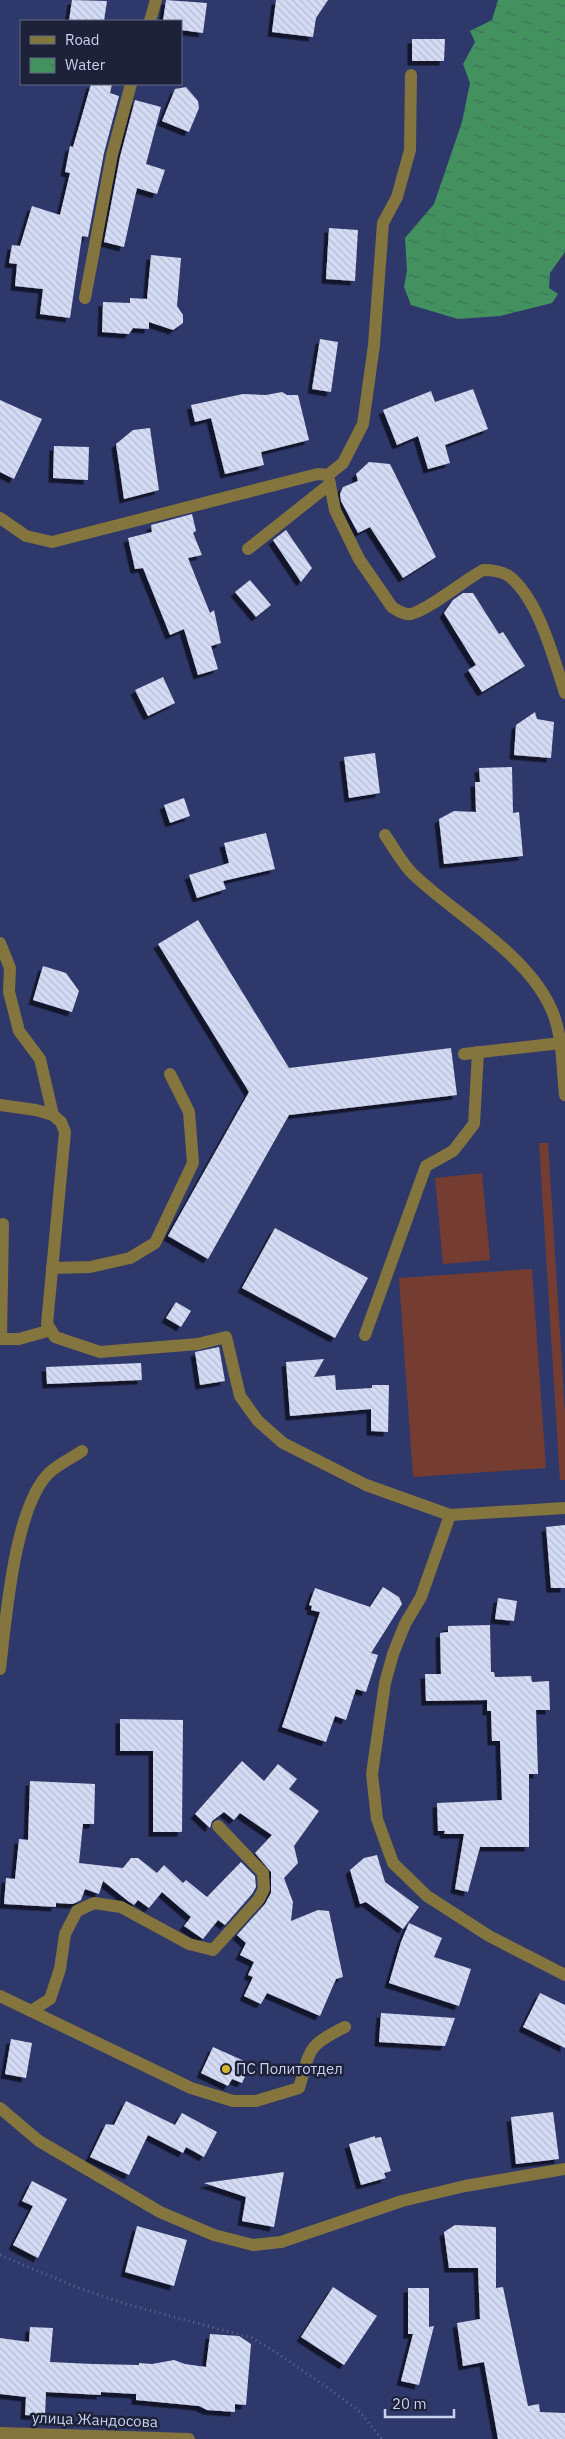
<svg xmlns="http://www.w3.org/2000/svg" width="565" height="2439" font-family="'IBM Plex Sans',sans-serif">
<style>
.pitch{fill:#753d31}
.water{fill:url(#water-ripples)}
.building{fill:url(#building-back-hatch);filter:url(#shadow)}
.lines{fill:none;stroke-linecap:round;stroke-linejoin:round}
.path{stroke:#5e6693;stroke-width:3;stroke-dasharray:1 4;stroke-linecap:butt}
.minor{stroke:#84743e;stroke-width:12}
.poi-dot{fill:#d6b534;stroke:#1d2239;stroke-width:2}
.labels{text-anchor:middle;stroke-width:5;stroke-linejoin:round;paint-order:stroke}
.poi-label{font-size:15px;fill:#c8d0ef;stroke:#1d2239;text-anchor:start}
.street-label{font-size:15px;fill:#c8d0ef;stroke:#1d2239}
</style>
<defs>
<pattern id="water-ripples" width="26" height="14" patternUnits="userSpaceOnUse" patternTransform="scale(1.25)"><rect width="26" height="14" fill="#42915f"/><path d="M2 4q2-2 4 0t4 0M15 11q2-2 4 0t4 0" fill="none" stroke="#407457"/></pattern>
<pattern id="building-back-hatch" width="6" height="6" patternUnits="userSpaceOnUse" patternTransform="scale(1.25)"><rect width="6" height="6" fill="#d4dbf4"/><path d="M-1 5l2 2M0 0l6 6M5-1l2 2" fill="none" stroke="#b6bcd2"/></pattern>
<filter id="shadow"><feDropShadow dx="-4.5" dy="4.5" stdDeviation="0" flood-color="#0009"/></filter>
</defs>
<rect width="100%" height="100%" fill="#2f386a"/>
<g class="pitch">
<path d="M539,1143H548L565,1412V1480H560Z"/>
<path d="M482,1173L490,1260L443,1264L435,1178Z"/>
<path d="M532,1269L546,1468L413,1477L399,1278Z"/>
</g>
<path class="water" d="M498,0H565V252L550,273L549,288L558,294L552,303L500,316L458,319L411,305L404,287L407,271L405,238L434,204L462,122L470,83L463,64L475,42L470,31L492,20Z"/>
<g class="building">
<path d="M72,0L107,1L104,21H69Z"/>
<path d="M166,0L207,3L203,33L181,30V21H163Z"/>
<path d="M276,0H328L316,18L313,37L272,32Z"/>
<path d="M412,39H445L444,61H412Z"/>
<path d="M91,84H112L110,93L119,96L104,153L88,237L82,236L70,318L40,314L43,289L15,286L17,264L9,263L12,245L20,246L32,206L60,215L70,173L65,172L70,146L73,147Z"/>
<path d="M186,87L198,101L199,108L189,132L162,121L175,89Z"/>
<path d="M135,100L161,107L146,164L165,170L157,194L137,188L124,247L104,242L120,157Z"/>
<path d="M329,228L358,230L355,281L326,279Z"/>
<path d="M151,255L181,258L177,306L183,315V323L173,330L149,322V329L133,328L129,334L102,332L103,302L130,303V298L147,299Z"/>
<path d="M320,339L338,342L331,392L312,389Z"/>
<path d="M473,389L488,429L445,445L450,463L428,469L418,436L397,445L383,410L431,391L435,402Z"/>
<path d="M282,392L287,395H298L309,440L261,452L264,465L225,474L211,418L195,422L191,405L243,394L266,395Z"/>
<path d="M0,400L42,419L14,479L0,472Z"/>
<path d="M150,428L159,490L124,499L116,444L133,430Z"/>
<path d="M54,446L89,447L88,480L53,478Z"/>
<path d="M369,462L390,464L436,557L403,578L370,527L358,533L341,501L340,494L343,487L358,481L356,474Z"/>
<path d="M192,514L196,531L193,533L202,555L188,558L210,613L214,610L221,643L211,646L218,669L198,675L184,629L170,635L143,568L135,569L128,538L152,532L151,525Z"/>
<path d="M286,530L312,568L301,582L273,540Z"/>
<path d="M250,580L271,605L256,617L235,592Z"/>
<path d="M463,593H473L499,634L503,632L525,666L482,692L468,670L476,665L444,613L453,600Z"/>
<path d="M163,677L175,703L148,716L135,690Z"/>
<path d="M535,712L537,719L554,722L551,758L514,755L516,725Z"/>
<path d="M375,753L380,793L349,798L344,757Z"/>
<path d="M512,767L513,813L519,812L523,856L444,864L439,819L454,811L476,812L475,782H480L479,768Z"/>
<path d="M184,798L190,816L170,823L164,805Z"/>
<path d="M266,833L275,869L223,881L226,889L197,898L189,875L229,863L224,843Z"/>
<path d="M198,920L289,1068L451,1048L457,1095L289,1115L208,1259L168,1236L249,1092L158,944Z"/>
<path d="M43,966L66,973L79,991L72,1012L33,1000Z"/>
<path d="M275,1228L368,1278L335,1338L242,1288Z"/>
<path d="M176,1302L191,1311L181,1327L166,1318Z"/>
<path d="M219,1347L225,1381L200,1385L195,1352Z"/>
<path d="M324,1359L314,1377L335,1375L336,1390L372,1388V1385H389L388,1432L371,1431V1409L290,1416L286,1362Z"/>
<path d="M141,1363L142,1380L47,1384L46,1367Z"/>
<path d="M565,1525V1588H551L546,1527Z"/>
<path d="M383,1587L399,1597L402,1604L371,1653L378,1655L366,1692L356,1689L346,1720L335,1716L326,1742L282,1727L320,1612L311,1610L312,1606L309,1605L315,1588L370,1607Z"/>
<path d="M498,1598L517,1601L514,1621L495,1619Z"/>
<path d="M490,1625L491,1672H494L495,1677L531,1676L532,1682L549,1681L550,1710H536L538,1774H529V1847H480L468,1892L455,1889L464,1834H444L445,1831H438L437,1803L502,1800L500,1741H492L491,1711H487V1700L426,1701L425,1674H441L440,1633L448,1632V1626Z"/>
<path d="M120,1719L183,1720L182,1832H153V1751H120Z"/>
<path d="M242,1761L264,1781L278,1764L297,1779L289,1789L319,1811L294,1846L298,1863L284,1878L293,1902L291,1921L318,1910L329,1911L343,1977L336,1979L320,2016L267,1993L261,2004L244,1996L253,1977L248,1975L254,1962L240,1955L246,1943L237,1935L265,1904L271,1893V1872L255,1853L272,1835L240,1813L234,1820L224,1812L212,1821L210,1828L195,1814Z"/>
<path d="M30,1781L95,1784L94,1824H83L79,1863L123,1868L131,1858H138L157,1873L164,1865L183,1883L186,1880L207,1897L241,1862L255,1876L256,1887L252,1894L225,1925L218,1920L203,1939L184,1926L191,1917L162,1892L149,1908L138,1900L134,1905L128,1901L103,1881L99,1894L85,1889L81,1900L73,1904L56,1903V1907L4,1904L6,1878L15,1879L19,1839L28,1840Z"/>
<path d="M377,1855L385,1882L419,1907L403,1929L366,1902L360,1904L350,1870L364,1858Z"/>
<path d="M409,1923L442,1938L434,1957L471,1969L459,2006L389,1983L401,1942Z"/>
<path d="M540,1993L565,2005V2048L523,2027Z"/>
<path d="M381,2013L455,2018L445,2046L379,2042Z"/>
<path d="M11,2039L32,2043L26,2078L5,2074Z"/>
<path d="M213,2047L251,2064L242,2083L232,2079L228,2086L201,2073Z"/>
<path d="M126,2101L175,2125L182,2113L217,2132L204,2157L186,2147L183,2153L148,2135L129,2175L90,2157L106,2124L114,2125Z"/>
<path d="M553,2112L559,2159L516,2164L511,2117Z"/>
<path d="M375,2136V2138L381,2137L391,2171L384,2173L386,2178L361,2185L349,2144Z"/>
<path d="M284,2172L274,2227L242,2221L246,2197L204,2183Z"/>
<path d="M32,2181L67,2199L38,2258L13,2245L33,2206L22,2201Z"/>
<path d="M455,2225L496,2227V2288L503,2287L528,2406L539,2404L540,2412L565,2413V2439H498L484,2362L463,2366L457,2323L480,2319L478,2268H449L444,2232Z"/>
<path d="M137,2226L187,2240L174,2286L125,2272Z"/>
<path d="M333,2287L377,2316L344,2365L301,2337Z"/>
<path d="M408,2288H429V2327L434,2326L419,2385L401,2381L413,2334H408Z"/>
<path d="M30,2327L53,2328L50,2362L93,2364L139,2365V2363L152,2364L174,2360L185,2364L206,2367L210,2334L239,2336L251,2344L246,2405L235,2404V2412L207,2410L199,2406L136,2400V2394L101,2392V2395L46,2392L45,2416L25,2415L26,2397L0,2394V2338L29,2342Z"/>
</g>
<g class="lines">
<path class="path" d="M0,2255L81,2289L126,2304L252,2338L274,2351L338,2395L360,2412L382,2439"/>
<g class="minor">
<path d="M150,21L156,0"/>
<path d="M85,298L112,155L131,84"/>
<path d="M328,475L343,463L363,424L374,345L383,223L397,197L410,150L411,75"/>
<path d="M0,518L26,536L52,542L306,477L318,474L328,475L335,510L359,559L392,607C398,611 404,615 411,614C429,610 464,580 483,570C492,570 501,571 509,576C538,598 554,659 565,693"/>
<path d="M248,549L330,484"/>
<path d="M385,835C394,848 403,865 414,875C458,917 530,955 553,1013C563,1039 562,1068 565,1095"/>
<path d="M0,943L10,968L9,992L19,1031L40,1059L53,1115L61,1122L65,1132L47,1324L55,1337L100,1352L198,1344L226,1337L240,1396L258,1421L283,1443L366,1485L450,1515L565,1508"/>
<path d="M464,1054L561,1043"/>
<path d="M0,1105L36,1110L53,1115"/>
<path d="M52,1268L90,1267L130,1258L155,1243L193,1163L189,1112L170,1074"/>
<path d="M365,1335L426,1166L453,1151L474,1124L478,1052"/>
<path d="M0,1339H19L51,1330"/>
<path d="M1,1339L3,1224"/>
<path d="M450,1515L421,1597L405,1624L393,1654L385,1683L372,1774L377,1819L393,1863L427,1896L489,1936L565,1975"/>
<path d="M0,1669C6,1619 14,1506 50,1472C59,1464 72,1458 82,1451"/>
<path d="M0,1996L191,2088L233,2101H256L299,2088C311,2049 306,2046 345,2027"/>
<path d="M31,2011L50,1999L60,1969L65,1934L77,1911L94,1903L121,1907L189,1944L213,1950L259,1899L264,1889L263,1873L218,1826"/>
<path d="M0,2108L39,2141L160,2212L214,2235L253,2245L281,2242L402,2201L465,2186L565,2169"/>
<path d="M0,2433L189,2439"/>
</g>
</g>
<circle class="poi-dot" cx="226" cy="2069" r="5"/>
<g class="labels">
<g class="poi-label">
<text x="236" y="2074">ПС Политотдел</text>
</g>
<g class="street-label">
<text transform="translate(95 2420) rotate(2)" y="5">улица Жандосова</text>
</g>
</g>
<rect x="20" y="20" width="162" height="65" fill="#1d2239" stroke="#616882"/>
<rect x="30" y="36" width="25" height="8" fill="#84743e" stroke="#616882"/>
<text x="65" y="45" font-size="15" fill="#c8d0ef">Road</text>
<rect x="30" y="58" width="25" height="15" fill="url(#water-ripples)" stroke="#616882"/>
<text x="65" y="70" font-size="15" fill="#c8d0ef">Water</text>
<path d="M385 2409v8h69v-8" fill="none" stroke="#c8d0ef" stroke-width="2.5"/>
<text x="392" y="2409" font-size="15" fill="#c8d0ef" stroke="#1d2239" stroke-width="4" paint-order="stroke">20 m</text>
</svg>
